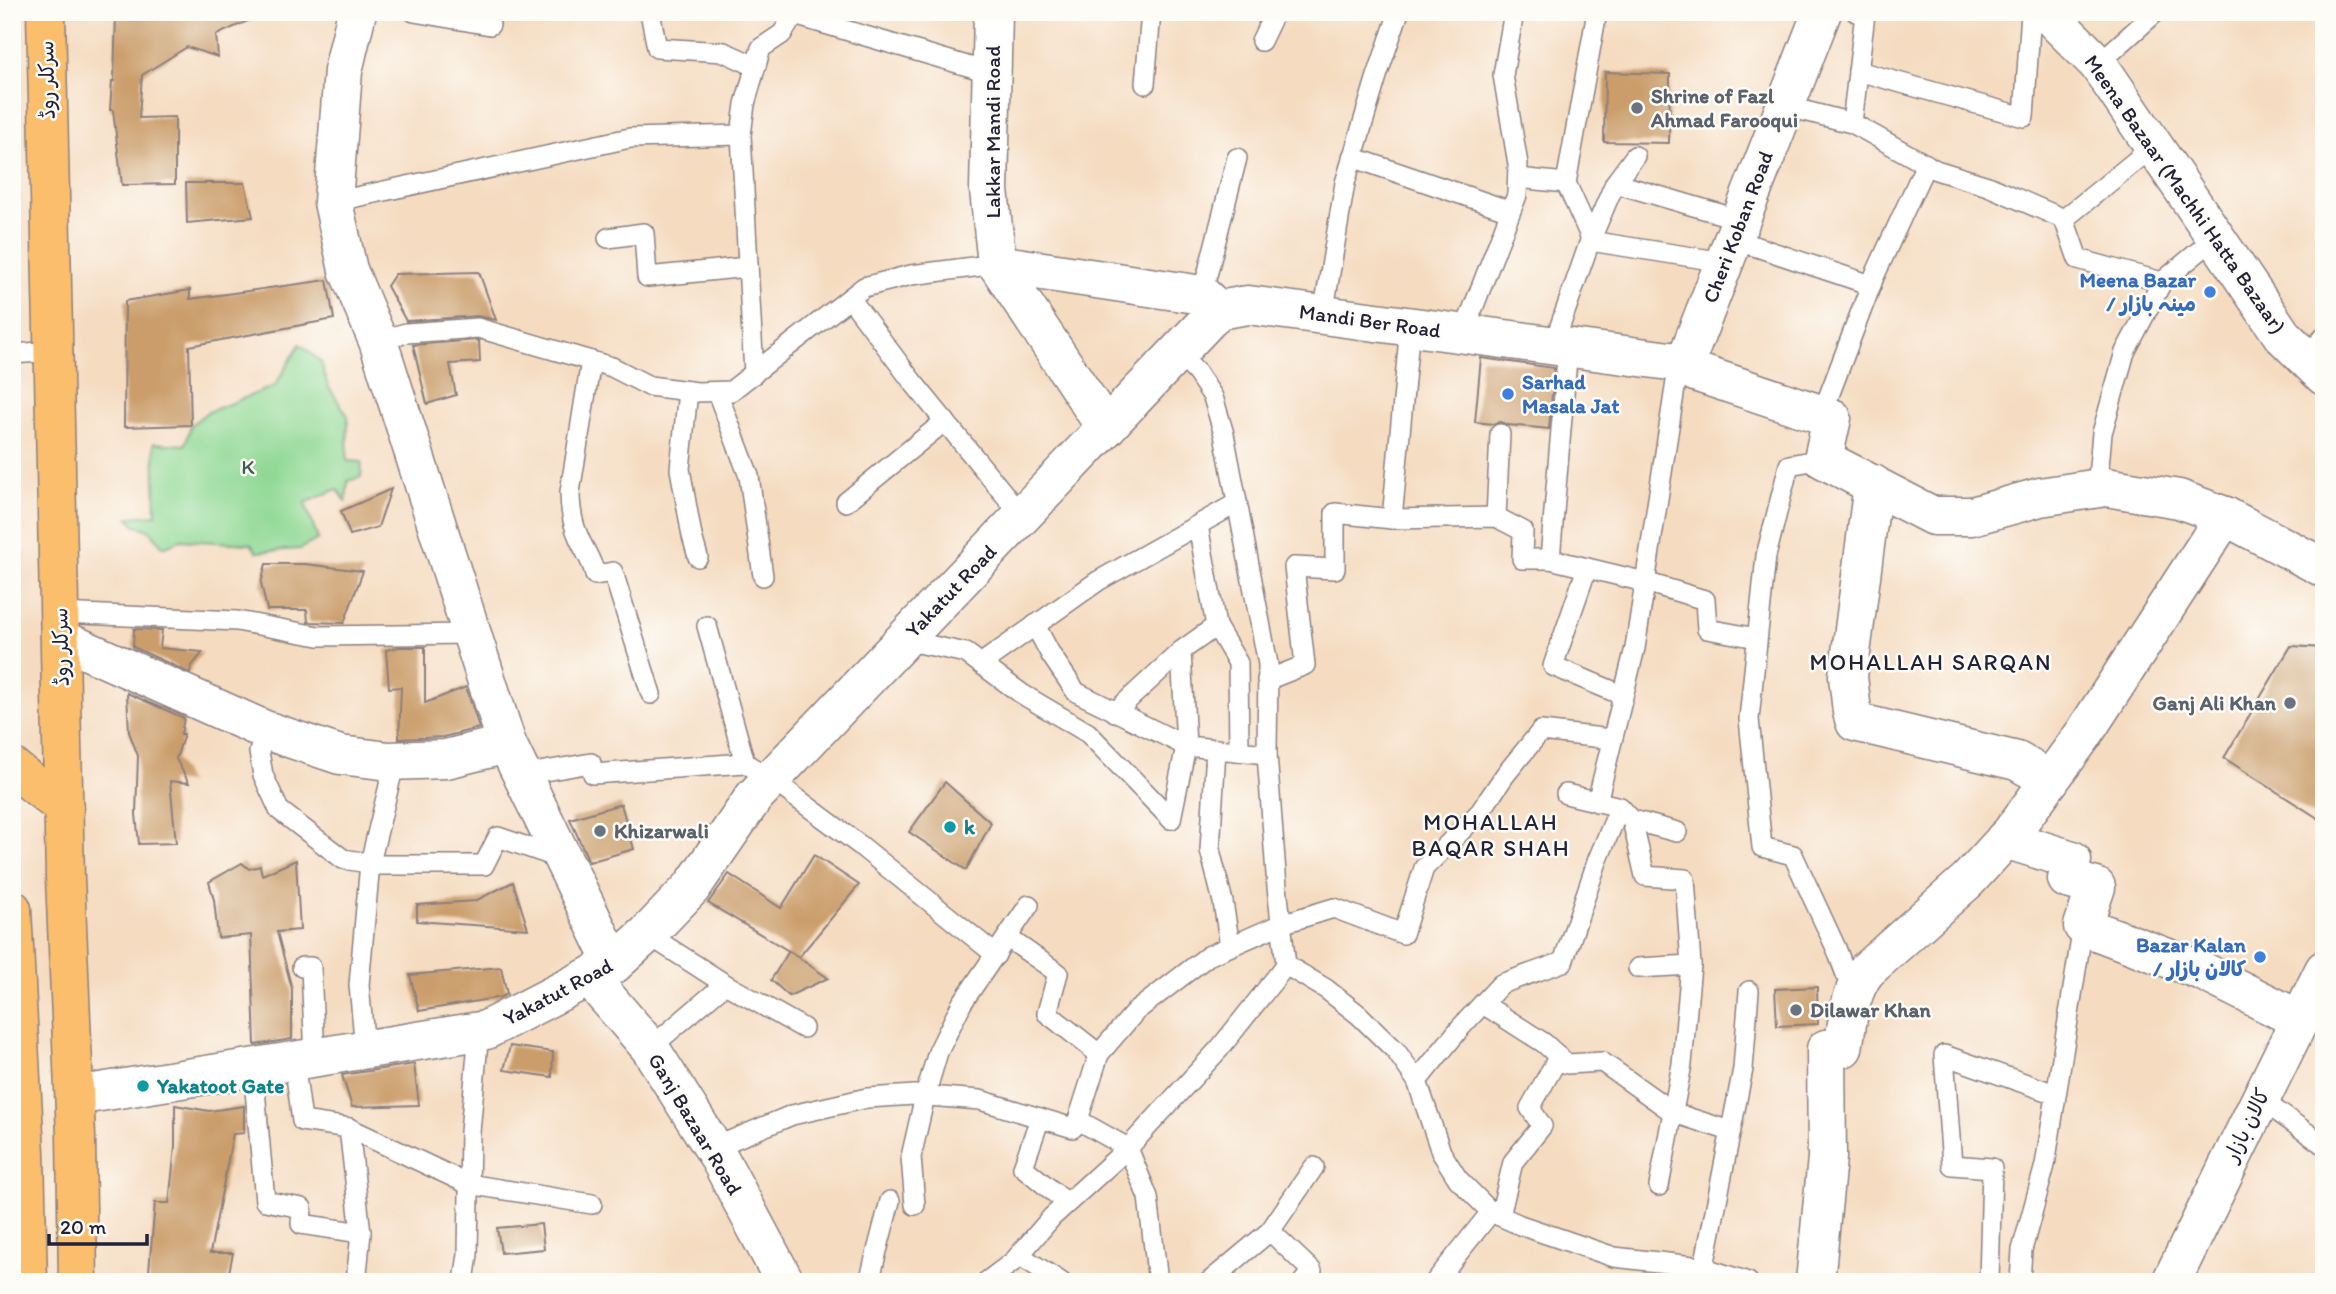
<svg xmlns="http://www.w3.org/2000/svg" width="2336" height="1294" font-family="Itim,'Playpen Sans Arabic',sans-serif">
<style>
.green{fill:#8ed893;stroke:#587d67;stroke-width:2}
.building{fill:#ca9d6b}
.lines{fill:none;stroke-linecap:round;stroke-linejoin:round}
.service-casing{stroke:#8c7f7e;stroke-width:22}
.minor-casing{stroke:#8c7f7e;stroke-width:41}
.tertiary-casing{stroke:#8c7f7e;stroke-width:41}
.primary-casing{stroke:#8c7f7e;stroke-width:41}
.service{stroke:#fff;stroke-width:19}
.minor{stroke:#fff;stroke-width:38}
.tertiary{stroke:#fff;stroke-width:38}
.primary{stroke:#fabe6d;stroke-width:38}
.worship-dot{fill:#6b7280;stroke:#fdfcf7;stroke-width:2.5}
.shop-dot{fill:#3f7fe0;stroke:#fdfcf7;stroke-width:2.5}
.culture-dot{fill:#0f9aa8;stroke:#fdfcf7;stroke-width:2.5}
.labels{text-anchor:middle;stroke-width:5;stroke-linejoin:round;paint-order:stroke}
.street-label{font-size:21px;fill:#22223b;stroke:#fdfcf7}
.worship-label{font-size:21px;font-weight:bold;fill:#5b616d;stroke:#fdfcf7;text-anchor:start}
.shop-label{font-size:21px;font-weight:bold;fill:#366cbe;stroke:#fdfcf7;text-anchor:end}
.park-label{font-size:21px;fill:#425955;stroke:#fdfcf7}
.culture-label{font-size:21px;font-weight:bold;fill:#0d838f;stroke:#fdfcf7;text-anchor:start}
.neighbourhood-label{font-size:23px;letter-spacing:2px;fill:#22223b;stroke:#fdfcf7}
</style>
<rect width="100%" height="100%" fill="#fdfcf7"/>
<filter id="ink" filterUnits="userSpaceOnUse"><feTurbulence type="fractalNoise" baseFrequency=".0143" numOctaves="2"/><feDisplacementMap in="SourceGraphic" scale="14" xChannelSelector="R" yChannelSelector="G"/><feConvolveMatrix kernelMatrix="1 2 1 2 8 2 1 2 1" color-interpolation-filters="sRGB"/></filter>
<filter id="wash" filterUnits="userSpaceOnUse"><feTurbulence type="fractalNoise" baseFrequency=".00686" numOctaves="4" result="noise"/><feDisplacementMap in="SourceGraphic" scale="28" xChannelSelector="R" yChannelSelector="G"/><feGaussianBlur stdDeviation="1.57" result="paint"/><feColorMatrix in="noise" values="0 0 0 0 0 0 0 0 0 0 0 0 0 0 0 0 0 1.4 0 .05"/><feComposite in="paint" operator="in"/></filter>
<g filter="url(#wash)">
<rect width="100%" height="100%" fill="#f5dcc1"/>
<path class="green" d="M300,344L321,362L328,386L348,416L347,461L362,462L361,477L348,481L346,501L337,489L305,503L318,539L300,549L257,552L251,544L181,540L163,547C155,536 150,527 135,526L129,517L156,515L154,443L185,445L191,425L206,413L275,386Z"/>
<g id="blocks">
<g class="building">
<path d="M116,12H268L216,35L218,57L187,47L142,75L139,118L175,117V184L122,185L113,110H110L112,81H114Z"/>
<path d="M1605,72L1670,74L1669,143L1604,142Z"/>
<path d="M186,183H245L253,217L187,223Z"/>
<path d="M479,272L496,320L477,316L406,321L387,286L395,274Z"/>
<path d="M327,280L334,319L189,346L191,425L124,427L125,301L190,290V299Z"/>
<path d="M477,340L479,341L480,362L450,364L456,395L427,404L413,345Z"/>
<path d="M1481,358L1554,368L1549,429L1508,425L1501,422L1493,424L1475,422Z"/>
<path d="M391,489L378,527L350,535L341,511Z"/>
<path d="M266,564H305L363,571L344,623L308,622L307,610H267L261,583Z"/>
<path d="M134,629L162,630L160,648L203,652L191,667L190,673L133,647Z"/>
<path d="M2291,646L2324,648V822L2224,758Z"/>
<path d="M399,647H425V703L466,687L479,728L443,737L399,739L401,687L389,688L386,650Z"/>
<path d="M127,693L184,718L181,734H184L176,759L189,783L170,781L176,843L139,844L136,814L138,756L129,732Z"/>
<path d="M945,782L991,823L966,870L909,832Z"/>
<path d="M621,804L634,849L589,862L570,819Z"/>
<path d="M814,855L859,885L799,957L708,903L729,874L781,908Z"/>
<path d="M296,860L300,930L277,932L292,989V1039L255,1045L251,935L218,938L214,900L209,882L242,863L249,869L260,866L262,875Z"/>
<path d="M513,882L528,929L417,921V905L475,901Z"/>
<path d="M789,951L828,978L789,996L771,980Z"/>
<path d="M501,967L507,994L501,997L419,1011L410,975Z"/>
<path d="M1817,987L1818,1024L1777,1026L1775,989Z"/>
<path d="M510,1046L553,1052L552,1077L504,1070Z"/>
<path d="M414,1064L419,1105L352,1107L342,1075Z"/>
<path d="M175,1105L209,1111L244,1106V1133L233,1134L210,1253H233L227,1282H148L155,1203H169L175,1147Z"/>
<path d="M541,1224L544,1249L501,1253L497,1228Z"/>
</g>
</g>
</g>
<g filter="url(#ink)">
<use href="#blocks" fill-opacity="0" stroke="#8c7f7e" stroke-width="2"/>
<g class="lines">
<g class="service-casing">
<g id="service">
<path d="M414,12L490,25"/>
<path d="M650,12L657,48L724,52L755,66"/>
<path d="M1261,41L1275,12"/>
<path d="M2098,64L2156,12"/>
<path d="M1858,71L2024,117L2031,12"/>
<path d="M1145,84L1151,12"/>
<path d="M1785,106L1852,123L1936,170L1988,186L2064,219L2078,259L2162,282L2216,237"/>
<path d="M1852,123L1865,14L1856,12"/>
<path d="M1352,157L1510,211"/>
<path d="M1518,178L1566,183L1597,12"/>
<path d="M1566,183L1591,238"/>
<path d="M1615,183L1741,220"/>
<path d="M333,202L630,138L741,135"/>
<path d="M2064,219L2154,146"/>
<path d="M608,238L644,233L647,277L748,267"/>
<path d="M1733,239L1871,285"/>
<path d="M1590,241L1724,262"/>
<path d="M1202,295L1237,158"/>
<path d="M850,298L912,381L1022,516"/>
<path d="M1323,315L1345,183L1377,76L1399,12"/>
<path d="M1463,334L1517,195L1518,164L1503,75L1514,12"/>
<path d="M378,341L406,333L478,328L612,367L649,386L697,392L731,391L864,287L911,275L997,264"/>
<path d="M1553,346L1590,241L1615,183L1635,156"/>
<path d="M1568,347L1550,559L1645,582L1705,600L1707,629L1757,638"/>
<path d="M12,354L54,351"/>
<path d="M2305,358L2324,337"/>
<path d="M591,361L570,492C570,508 572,523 579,538C584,550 593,562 595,575L613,572L651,694"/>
<path d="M754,374L741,135L745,104L761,48L782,34L794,15L991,73"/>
<path d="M688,391L680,469L692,536L698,557"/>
<path d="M717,392L749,476L763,576"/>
<path d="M1822,414L1874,277L1926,164"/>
<path d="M1823,459L1789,465L1766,556L1749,719L1762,847L1793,855L1836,948L1853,993"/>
<path d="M2097,489L2102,433L2125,352L2162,282"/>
<path d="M846,502L945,421"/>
<path d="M1496,517L1500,434"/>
<path d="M1392,519L1410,326"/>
<path d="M1198,525L1216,626L1238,663L1239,751"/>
<path d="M1587,568L1553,666L1622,695"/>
<path d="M60,613L237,621L318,636L471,634"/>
<path d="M1035,625L1051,655L1076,692L1186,746L1267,754"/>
<path d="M707,626L745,763"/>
<path d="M904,640L966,653L1022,694L1088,733L1171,819"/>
<path d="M982,663L1098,581L1237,503"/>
<path d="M1267,680L1305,665L1294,567L1335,569V513L1392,519L1496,517L1523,531L1522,559H1550"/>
<path d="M1115,712L1181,651"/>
<path d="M265,730L259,752L263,775L279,810L343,859L381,865H484L498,837L562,859"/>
<path d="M1216,749L1210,850L1223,902L1230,946"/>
<path d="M522,775L591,763L593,774L745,763L771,779L861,846L996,955"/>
<path d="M1566,794L1620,807L1632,820L1677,832"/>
<path d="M1597,802L1635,648L1679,362"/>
<path d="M1171,819L1186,746L1181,651L1216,626"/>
<path d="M1632,820L1645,876L1685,879L1691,965L1682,1064L1659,1186"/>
<path d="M647,934L725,984L803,1028"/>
<path d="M1008,938L1058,973L1047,1013L1099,1054L1078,1120"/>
<path d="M1286,965L1326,989L1359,1015L1396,1051L1417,1081L1441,1152L1458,1179L1491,1212L1520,1225L1614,1257L1702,1267L1748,1282"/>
<path d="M302,967H311L315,1058"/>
<path d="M1638,968L1691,965"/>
<path d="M1483,1004L1544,1043L1567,1064L1602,1062L1674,1113L1730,1131"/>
<path d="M650,1048L725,984"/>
<path d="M365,1049L359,985L370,863L395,761"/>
<path d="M1099,1054L1136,1011L1208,956L1281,924L1334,908L1403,934L1424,868L1480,812L1505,775L1541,731L1611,739"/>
<path d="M294,1061L302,1121L349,1128L361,1233"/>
<path d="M253,1068L265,1201L302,1208L301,1224L361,1233L356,1282"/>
<path d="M1417,1081L1461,1027L1501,984L1563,962L1598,859L1620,807"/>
<path d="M2260,1099L2324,1145"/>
<path d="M1040,1118L1023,1167L1067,1203"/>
<path d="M349,1128L468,1184L592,1204"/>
<path d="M713,1148L792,1115L867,1098L915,1095L980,1100L1073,1128L1078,1120L1128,1148L1148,1197L1158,1282"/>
<path d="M915,1205L911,1157L925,1096L938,1052L962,1003L1029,905"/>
<path d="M1500,1216L1513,1162L1542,1126L1530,1108L1559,1056"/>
<path d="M1270,1231L1312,1271L1303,1282"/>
<path d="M1019,1255L1061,1282"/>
<path d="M464,1282L468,1254L470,1132L479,1031"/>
<path d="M869,1282L890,1201"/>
<path d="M986,1282L1014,1261L1052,1217L1128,1148L1220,1048L1286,965L1277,887L1267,754L1268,664L1224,434L1213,397L1197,373L1177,352"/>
<path d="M1209,1282L1270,1231L1314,1167"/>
<path d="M1435,1282L1491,1212"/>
<path d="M1701,1282L1743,1069L1749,991"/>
<path d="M1989,1282L1992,1168L1952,1165L1944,1055L2055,1094"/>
<path d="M2020,1282L2022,1250L2045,1165L2083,926"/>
</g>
</g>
<g class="minor-casing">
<g id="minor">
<path d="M357,12L343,71L333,202L348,270L378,341L507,744L614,964"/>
<path d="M993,12L989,190L997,264L1106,428"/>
<path d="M2046,12L2098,64L2282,335L2324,376"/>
<path d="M997,264L1202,295L1218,310"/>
<path d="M1685,363L1695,372L1832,418L1823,459L1933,516H1972L2040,497L2106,487L2179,499L2225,516L2324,568"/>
<path d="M1873,484L1848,676L1852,712L1855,722L2017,761L2050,780"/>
<path d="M61,639L265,730L340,755L389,761L446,759L507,744"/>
<path d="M2005,839L2072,860L2067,879L2096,887L2083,926L2202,971L2298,1019"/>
<path d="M1815,1282L1827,1158L1826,1049L1843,1048C1848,1021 1849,992 1867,970L1968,880L2011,833L2083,735L2225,516"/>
<path d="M2171,1282L2324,970"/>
</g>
</g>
<g class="tertiary-casing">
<g id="tertiary">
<path d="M590,978L650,1048L717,1154L785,1282"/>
<path d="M75,1096L486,1030L614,964L647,934L692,887L754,797L1218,310L1248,305L1685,363L1822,12"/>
</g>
</g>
<g class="primary-casing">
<g id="primary">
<path d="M46,12L65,878L76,1136L78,1282"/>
<path d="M12,767L64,808"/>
<path d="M12,909L25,1153L28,1282"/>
</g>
</g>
<use href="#service" class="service"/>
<use href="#minor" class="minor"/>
<use href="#tertiary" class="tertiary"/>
<use href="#primary" class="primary"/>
</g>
</g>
<g class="worship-dot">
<circle cx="1637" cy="108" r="7"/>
<circle cx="2290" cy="703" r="7"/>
<circle cx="600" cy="831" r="7"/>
<circle cx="1796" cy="1010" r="7"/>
</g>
<g class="shop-dot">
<circle cx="2210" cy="292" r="7"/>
<circle cx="1508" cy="394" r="7"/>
<circle cx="2260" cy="957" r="7"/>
</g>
<g class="culture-dot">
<circle cx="950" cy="827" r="7"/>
<circle cx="143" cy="1086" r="7"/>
</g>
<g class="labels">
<g class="street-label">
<text transform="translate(47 80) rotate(-91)" y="7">سرکلر روڈ</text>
<text transform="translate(993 132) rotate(-90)" y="7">Lakkar Mandi Road</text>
<text transform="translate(2185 194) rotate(55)" y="7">Meena Bazaar (Machhi Hatta Bazaar)</text>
<text transform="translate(1738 227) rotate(-69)" y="7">Cheri Koban Road</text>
<text transform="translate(1370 321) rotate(8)" y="7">Mandi Ber Road</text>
<text transform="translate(951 591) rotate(-46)" y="7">Yakatut Road</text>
<text transform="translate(61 647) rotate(-91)" y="7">سرکلر روڈ</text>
<text transform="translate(558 992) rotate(-28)" y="7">Yakatut Road</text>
<text transform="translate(695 1124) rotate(59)" y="7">Ganj Bazaar Road</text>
<text transform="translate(2247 1125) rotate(-64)" y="7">کالان بازار</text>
</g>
<g class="worship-label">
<text x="1651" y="103">Shrine of Fazl<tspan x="1651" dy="24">Ahmad Farooqui</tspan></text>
<text x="2276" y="710" text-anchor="end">Ganj Ali Khan</text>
<text x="614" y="838">Khizarwali</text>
<text x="1810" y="1017">Dilawar Khan</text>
</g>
<g class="shop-label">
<text x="2196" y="287">Meena Bazar<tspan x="2196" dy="24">/ مينہ بازار</tspan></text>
<text x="1522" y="389" text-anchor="start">Sarhad<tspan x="1522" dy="24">Masala Jat</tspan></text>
<text x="2246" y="952">Bazar Kalan<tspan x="2246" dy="24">/ کالان بازار</tspan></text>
</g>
<g class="park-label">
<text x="248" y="474">K</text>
</g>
<g class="culture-label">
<text x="964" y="834">k</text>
<text x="157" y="1093">Yakatoot Gate</text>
</g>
<g class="neighbourhood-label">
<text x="1931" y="670">MOHALLAH SARQAN</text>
<text x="1491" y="830">MOHALLAH<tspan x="1491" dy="26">BAQAR SHAH</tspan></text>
</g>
</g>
<rect width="2336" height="1294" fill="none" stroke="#fdfcf7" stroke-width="42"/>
<path d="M49 1234v10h98v-10" fill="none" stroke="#22223b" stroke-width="3.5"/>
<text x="60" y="1234" font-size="21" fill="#22223b" stroke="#fdfcf7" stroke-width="5" paint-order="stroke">20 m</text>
</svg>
